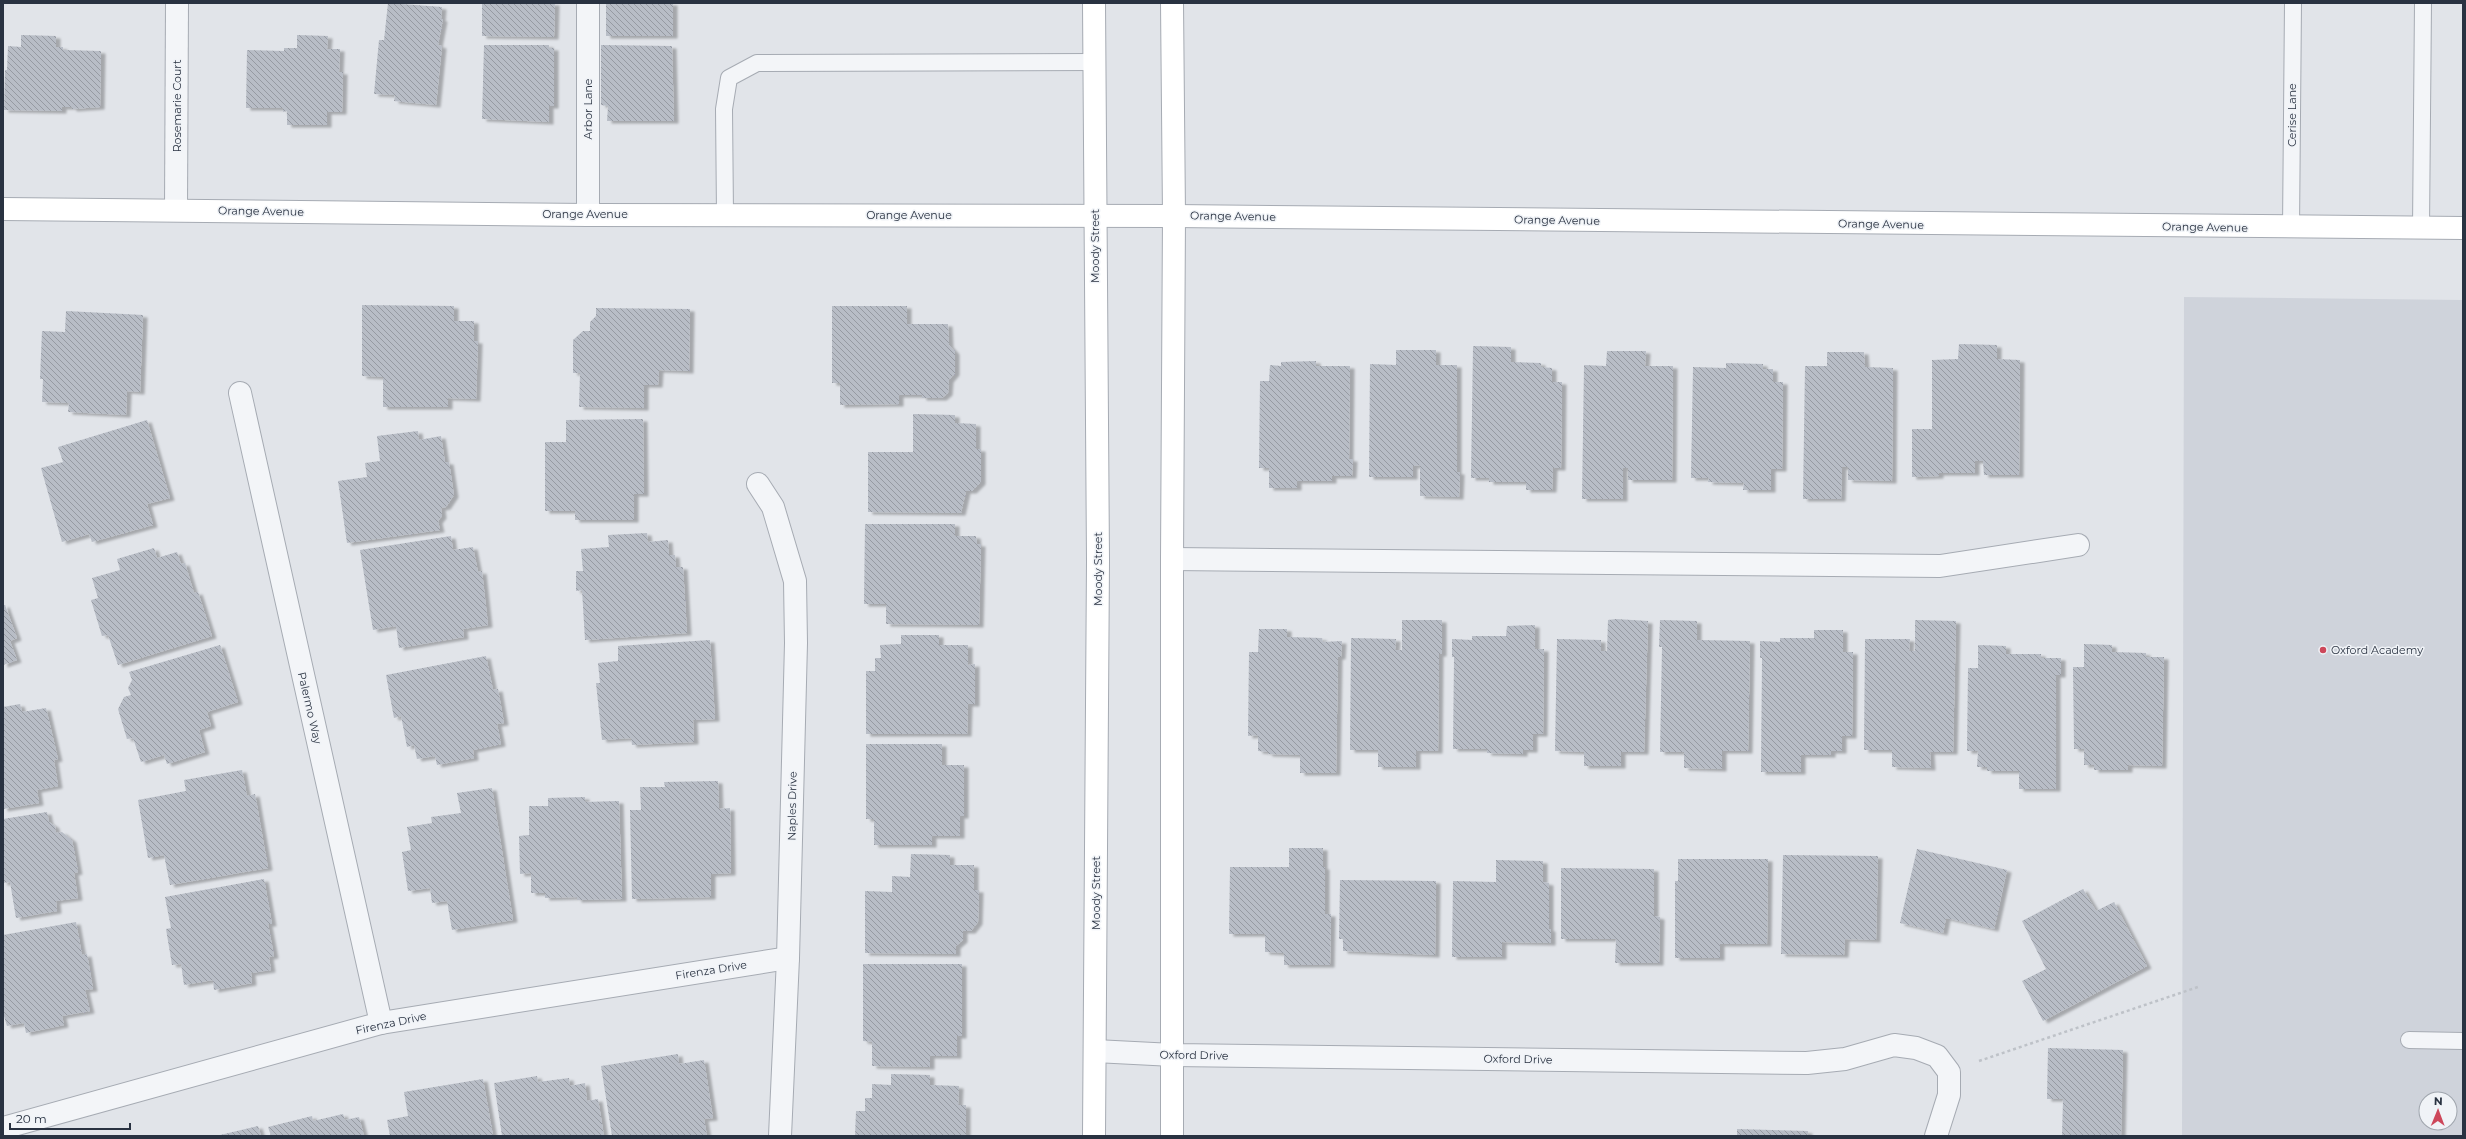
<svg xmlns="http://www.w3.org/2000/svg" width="2466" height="1139" font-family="Montserrat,sans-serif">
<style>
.built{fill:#cfd3db;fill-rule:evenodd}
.building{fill:url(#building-back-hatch);filter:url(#shadow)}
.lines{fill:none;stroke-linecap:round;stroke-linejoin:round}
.service-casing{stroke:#a6abb3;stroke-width:18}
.minor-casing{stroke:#a6abb3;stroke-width:24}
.secondary-casing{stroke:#a6abb3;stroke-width:24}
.path{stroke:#bec2c8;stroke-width:2.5;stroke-dasharray:3 3;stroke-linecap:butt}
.service{stroke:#f3f5f8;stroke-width:16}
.minor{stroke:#f3f5f8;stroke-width:22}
.secondary{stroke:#fff;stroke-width:22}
.poi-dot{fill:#cd475a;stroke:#f0f3f7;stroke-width:1.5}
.labels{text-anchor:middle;stroke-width:3;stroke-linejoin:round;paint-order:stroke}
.street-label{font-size:11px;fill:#293241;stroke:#f0f3f7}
.poi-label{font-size:11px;fill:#293241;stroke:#f0f3f7;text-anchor:start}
</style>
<defs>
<pattern id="building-back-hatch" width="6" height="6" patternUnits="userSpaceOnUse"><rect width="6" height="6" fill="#b8bdc6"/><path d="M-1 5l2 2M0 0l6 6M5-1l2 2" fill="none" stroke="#969aa2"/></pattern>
<filter id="shadow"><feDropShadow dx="4.5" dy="2.5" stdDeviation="1" flood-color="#0004"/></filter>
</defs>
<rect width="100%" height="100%" fill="#e1e4e9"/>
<path class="built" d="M2184,297L2463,300V1136H2182ZM2426,1099H2450V1123H2426Z"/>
<g class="building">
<path d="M388,3L442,7L441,19H443L438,45L442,46L436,105L394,101L395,95L374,94L379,40H384Z"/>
<path d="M482,3H555L554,37L482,36Z"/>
<rect x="606" y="3" width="67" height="33"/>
<path d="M21,35L56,36V47H63V50L101,51L100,107L72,109V107H62V111L4,110L5,70H7L8,46L21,47Z"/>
<path d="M297,35L328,36L327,49H340L339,72H343L342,112H327V125H287V111L283,112V108H246L247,50L284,51V48H297Z"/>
<path d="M484,45H549V48H554V106H549V122L482,119Z"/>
<path d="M601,45L672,46L674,121H607L608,106L601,105Z"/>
<path d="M362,305L454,306V321H474V341H478L476,399L448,398V407H383V377L362,376Z"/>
<path d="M832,306H907V324H948L949,345L955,352V373L949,380L948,393L942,398H922V395H899V404L840,405V383H832Z"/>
<path d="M596,308L690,309L689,371L659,370L658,385H644V408L579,407L580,373H573V340L583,331H590V322L596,316Z"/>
<path d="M66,311L143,315L140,392L127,391L126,415L68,412L69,403L42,402L43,379H40L42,331L65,332Z"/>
<path d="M1959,344L1997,345V359L2020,360L2019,475H1984L1983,461H1975V473H1939V476L1912,477V429H1932V360L1958,359Z"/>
<path d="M1473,346L1511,347V362L1541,363V367L1552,368V382H1562L1561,468H1553L1552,490H1526V482H1489V478H1471Z"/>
<path d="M1396,350H1436V365H1457V472H1460L1459,497L1420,496V465L1413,466V477H1369L1370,364L1396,365Z"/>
<path d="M1607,351H1646L1645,366H1673L1672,480H1628V468H1623V499H1582L1584,365L1606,366Z"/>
<path d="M1827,352H1864L1865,367L1893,368L1892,481L1848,480V467H1842L1841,499H1803L1805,366H1827Z"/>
<path d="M1316,361V366H1350L1349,459H1353L1352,476H1332V481H1297V488H1269V468H1259L1260,381H1269L1270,365L1281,366V362Z"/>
<path d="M1726,363L1763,364V369H1773V382H1783L1782,469H1771V490H1743L1744,483L1708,482L1709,478H1691L1693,367L1726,368Z"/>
<path d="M913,414L955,415V423L976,424V449H981V482L972,491H966L961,513L868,512V452H913Z"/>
<path d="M643,419L644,494H634V520H575V511H545V442H566V420Z"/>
<path d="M147,420L170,498L147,504L153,525L92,542L89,534L62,542L41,468L63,462L58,447Z"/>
<path d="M418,431L419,440L441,436L445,462H449L454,495L446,507L441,508L442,516L438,521L440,530L347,543L338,481L367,477L365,463L380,461L377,436Z"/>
<path d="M865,524H955V536H976L977,544H981L979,625L886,624V604H864Z"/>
<path d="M647,533L648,542L668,540L669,555H675L676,567H683L687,633L585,640L582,590L576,591V571H583L581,549L609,547L608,535Z"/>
<path d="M451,536L453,550L473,547L478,572L482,571L488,625L463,629L464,637L399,648L396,626L373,630L360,550Z"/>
<path d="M154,548L157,558L177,552L181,564L185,563L194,593L198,592L212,636L118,665L108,635L102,636L91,600L98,598L92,578L120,570L117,559Z"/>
<path d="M3,605H5L17,638L10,641L17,660L3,665Z"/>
<path d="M1616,619L1648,621L1644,752H1621V766H1584V752L1555,751L1557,639L1601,640V651H1607L1608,620Z"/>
<path d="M1402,620H1442V654H1439L1438,751H1416V767H1378V750H1350L1351,638L1396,639L1395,650H1402Z"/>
<path d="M1660,620L1697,621V640L1750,641L1748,751H1722V769L1684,768V752H1660L1662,647H1659Z"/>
<path d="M1915,620L1956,621L1953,752H1930L1931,768L1892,767V750H1864L1865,639H1910L1909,651H1915Z"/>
<path d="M1535,625V649H1544L1543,734H1533V750H1523V754L1487,753V749H1453L1454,657H1452V639L1472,640V636H1506L1507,626Z"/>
<path d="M1259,629H1287V637L1322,638L1323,642L1342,641L1341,657H1338L1336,773H1300V755L1268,754V752L1258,751V735L1248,736L1249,652H1258Z"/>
<path d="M1814,630H1843V652H1853L1852,736H1842V751H1831V755H1801V772H1761L1762,658H1760V641L1780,642V638H1814Z"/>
<path d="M901,635H939V645H968V665L975,664V704H968L967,734H866V671H875V658H881L880,645L901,644Z"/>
<path d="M710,640L715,719L693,720L694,742L632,745L631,738L602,740L596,683H600L598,663L618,661V646Z"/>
<path d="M2084,644L2112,645V652L2146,653V657H2164L2162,766L2128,765V770H2094V765H2084V749H2074L2073,667H2084Z"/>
<path d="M220,645L238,702L207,712L211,726L199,730L205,752L167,764L164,755L141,762L133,738L127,739L118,709L124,697L131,695L128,688L132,680L129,672Z"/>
<path d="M1978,645L2006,646V654H2041V658H2061V675H2056V789H2019V771H1987V767H1977L1978,751H1967L1968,668H1978Z"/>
<path d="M486,656L493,690L498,689L504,723L497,724L501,744L473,750L474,758L437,765L435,756L417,759L414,745L407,747L401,716L394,718L386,675Z"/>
<path d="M20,704L22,712L46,708L58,759L54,760L58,786L37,790L39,803L3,809V707Z"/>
<path d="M866,744H942V765H964V816H960V836H932V845H874V819H866Z"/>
<path d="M242,770L247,796L255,794L268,868L170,885L164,855L148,858L138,800L186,791L184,780Z"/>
<path d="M718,781L719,809L730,808L731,873L711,874V897L632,899L630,810H641L640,787H665L664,782Z"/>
<path d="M492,788L513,920L452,930L447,901L432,903L430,888L408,891L402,852L411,850L407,827L432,823L431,817L461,813L457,793Z"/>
<path d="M585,797V802L619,801L622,899L577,900V897L545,898V893H531V873L520,874L519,836L529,835V806H548V798Z"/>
<path d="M47,812L49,822L55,826L56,833L62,832L72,840L78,872L74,873L78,898L56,901L57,911L16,918L10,882L3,883V819Z"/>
<path d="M1289,848H1323V867H1325V914H1331L1330,965H1284V953L1265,952V934H1229L1230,867H1289Z"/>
<path d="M1917,849L2007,870L1994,929L1946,918L1943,933L1900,923Z"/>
<path d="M911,854L950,855V865H974V890H979L978,922L971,931H963V940L956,946V954L865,953V891L892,892V876L910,877Z"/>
<path d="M1783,855L1878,856L1876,940L1845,939L1844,955L1781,954Z"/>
<path d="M1678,859H1768L1767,944H1720V958H1675V881H1678Z"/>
<path d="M1496,860L1543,861V882L1549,883V929H1551V943L1502,942V957H1452L1453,881L1496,882Z"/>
<path d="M1561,868L1654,869V916L1660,917L1659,963H1615L1616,939H1561Z"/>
<path d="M264,879L272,924H268L274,956L269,957L271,970L251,973L252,983L214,990L213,980L184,985L181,964L172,965L166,929L171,928L165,897Z"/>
<path d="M1340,880L1436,881L1435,955L1343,951V939H1339Z"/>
<path d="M2083,889L2096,911L2114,902L2147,966L2043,1021L2022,981L2046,969L2022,921Z"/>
<path d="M76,922L82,955L87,954L93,989L85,990L90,1011L62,1016L64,1025L26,1033L24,1023L7,1026L3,1013V935Z"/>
<path d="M863,964H962V1036H957V1056H930V1067L872,1066V1042L863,1041Z"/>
<path d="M2048,1048L2123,1050L2121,1136H2062L2063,1099H2047Z"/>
<path d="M678,1054L679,1064L704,1060L713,1118L704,1119L707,1136H612L601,1066Z"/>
<path d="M891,1074L930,1075V1085L959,1086L958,1105H966V1136H855L856,1111H865V1098H872V1084L891,1085Z"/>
<path d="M537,1076L538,1082L569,1078L570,1086L585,1083L587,1101L598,1099L604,1136H502L494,1083Z"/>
<path d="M483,1079L493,1136H390L387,1120L408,1116L404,1092Z"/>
<path d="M343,1114L345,1120L359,1117L364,1136H271L268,1127L312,1116L313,1121Z"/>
<path d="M258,1126L261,1136H220V1135Z"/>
<path d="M1737,1129L1808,1131V1136H1737Z"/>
</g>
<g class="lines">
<g class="service-casing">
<g id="service">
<path d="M725,215L724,109L729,78L757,63L1096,62"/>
<path d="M2291,228L2293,3"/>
<path d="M2421,228L2423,3"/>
<path d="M2409,1040L2463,1041"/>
</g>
</g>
<g class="minor-casing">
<g id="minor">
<path d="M588,3V215"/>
<path d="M176,209L177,3"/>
<path d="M240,393L381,1023"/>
<path d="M758,484L773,507L795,581L796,643L788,958L780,1136"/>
<path d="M1172,559L1940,566L2078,545"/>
<path d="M1095,1051L1173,1055L1807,1063L1845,1059L1894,1045L1916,1048L1937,1056L1949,1072V1095L1936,1136"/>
<path d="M3,1128L381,1023L788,958"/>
</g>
</g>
<g class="secondary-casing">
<g id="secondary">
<path d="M3,209L588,215L1174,216L2463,228"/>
<path d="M1094,1136L1098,561L1094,3"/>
<path d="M1172,1136V559L1174,216L1172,3"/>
</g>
</g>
<path class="path" d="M1979,1061L2198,987"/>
<use href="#service" class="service"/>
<use href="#minor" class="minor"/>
<use href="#secondary" class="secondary"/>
</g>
<circle class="poi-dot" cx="2323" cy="650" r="4"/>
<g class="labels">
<g class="street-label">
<text transform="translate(177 106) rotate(-90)" y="4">Rosemarie Court</text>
<text transform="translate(588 109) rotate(-90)" y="4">Arbor Lane</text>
<text transform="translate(2292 115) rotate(-90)" y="4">Cerise Lane</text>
<text transform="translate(261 211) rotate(1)" y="4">Orange Avenue</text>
<text x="585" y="218">Orange Avenue</text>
<text x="909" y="219">Orange Avenue</text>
<text transform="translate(1233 216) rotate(1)" y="4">Orange Avenue</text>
<text transform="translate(1557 220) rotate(1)" y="4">Orange Avenue</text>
<text transform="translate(1881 224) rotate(1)" y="4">Orange Avenue</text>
<text transform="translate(2205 227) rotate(1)" y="4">Orange Avenue</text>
<text transform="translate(1095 246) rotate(-90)" y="4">Moody Street</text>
<text transform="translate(1098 569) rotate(-90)" y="4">Moody Street</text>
<text transform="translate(310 708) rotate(77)" y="4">Palermo Way</text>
<text transform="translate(792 806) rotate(-89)" y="4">Naples Drive</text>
<text transform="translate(1096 893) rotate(-90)" y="4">Moody Street</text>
<text transform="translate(711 970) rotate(-9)" y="4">Firenza Drive</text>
<text transform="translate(391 1023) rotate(-12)" y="4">Firenza Drive</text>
<text transform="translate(1194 1055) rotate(1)" y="4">Oxford Drive</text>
<text transform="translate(1518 1059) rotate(1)" y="4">Oxford Drive</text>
</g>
<g class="poi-label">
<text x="2331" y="654">Oxford Academy</text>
</g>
</g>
<rect width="2466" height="1139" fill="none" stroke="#293241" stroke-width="8"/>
<g transform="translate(2438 1111) rotate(1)"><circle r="19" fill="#f0f3f7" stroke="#a0a6ae"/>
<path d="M0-3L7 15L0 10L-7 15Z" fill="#cd475a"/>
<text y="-6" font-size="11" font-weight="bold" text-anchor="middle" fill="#293241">N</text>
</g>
<path d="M10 1123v6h120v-6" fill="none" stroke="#293241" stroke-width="2"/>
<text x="16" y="1123" font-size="12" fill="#293241" stroke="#f0f3f7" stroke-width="3" paint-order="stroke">20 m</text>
</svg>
